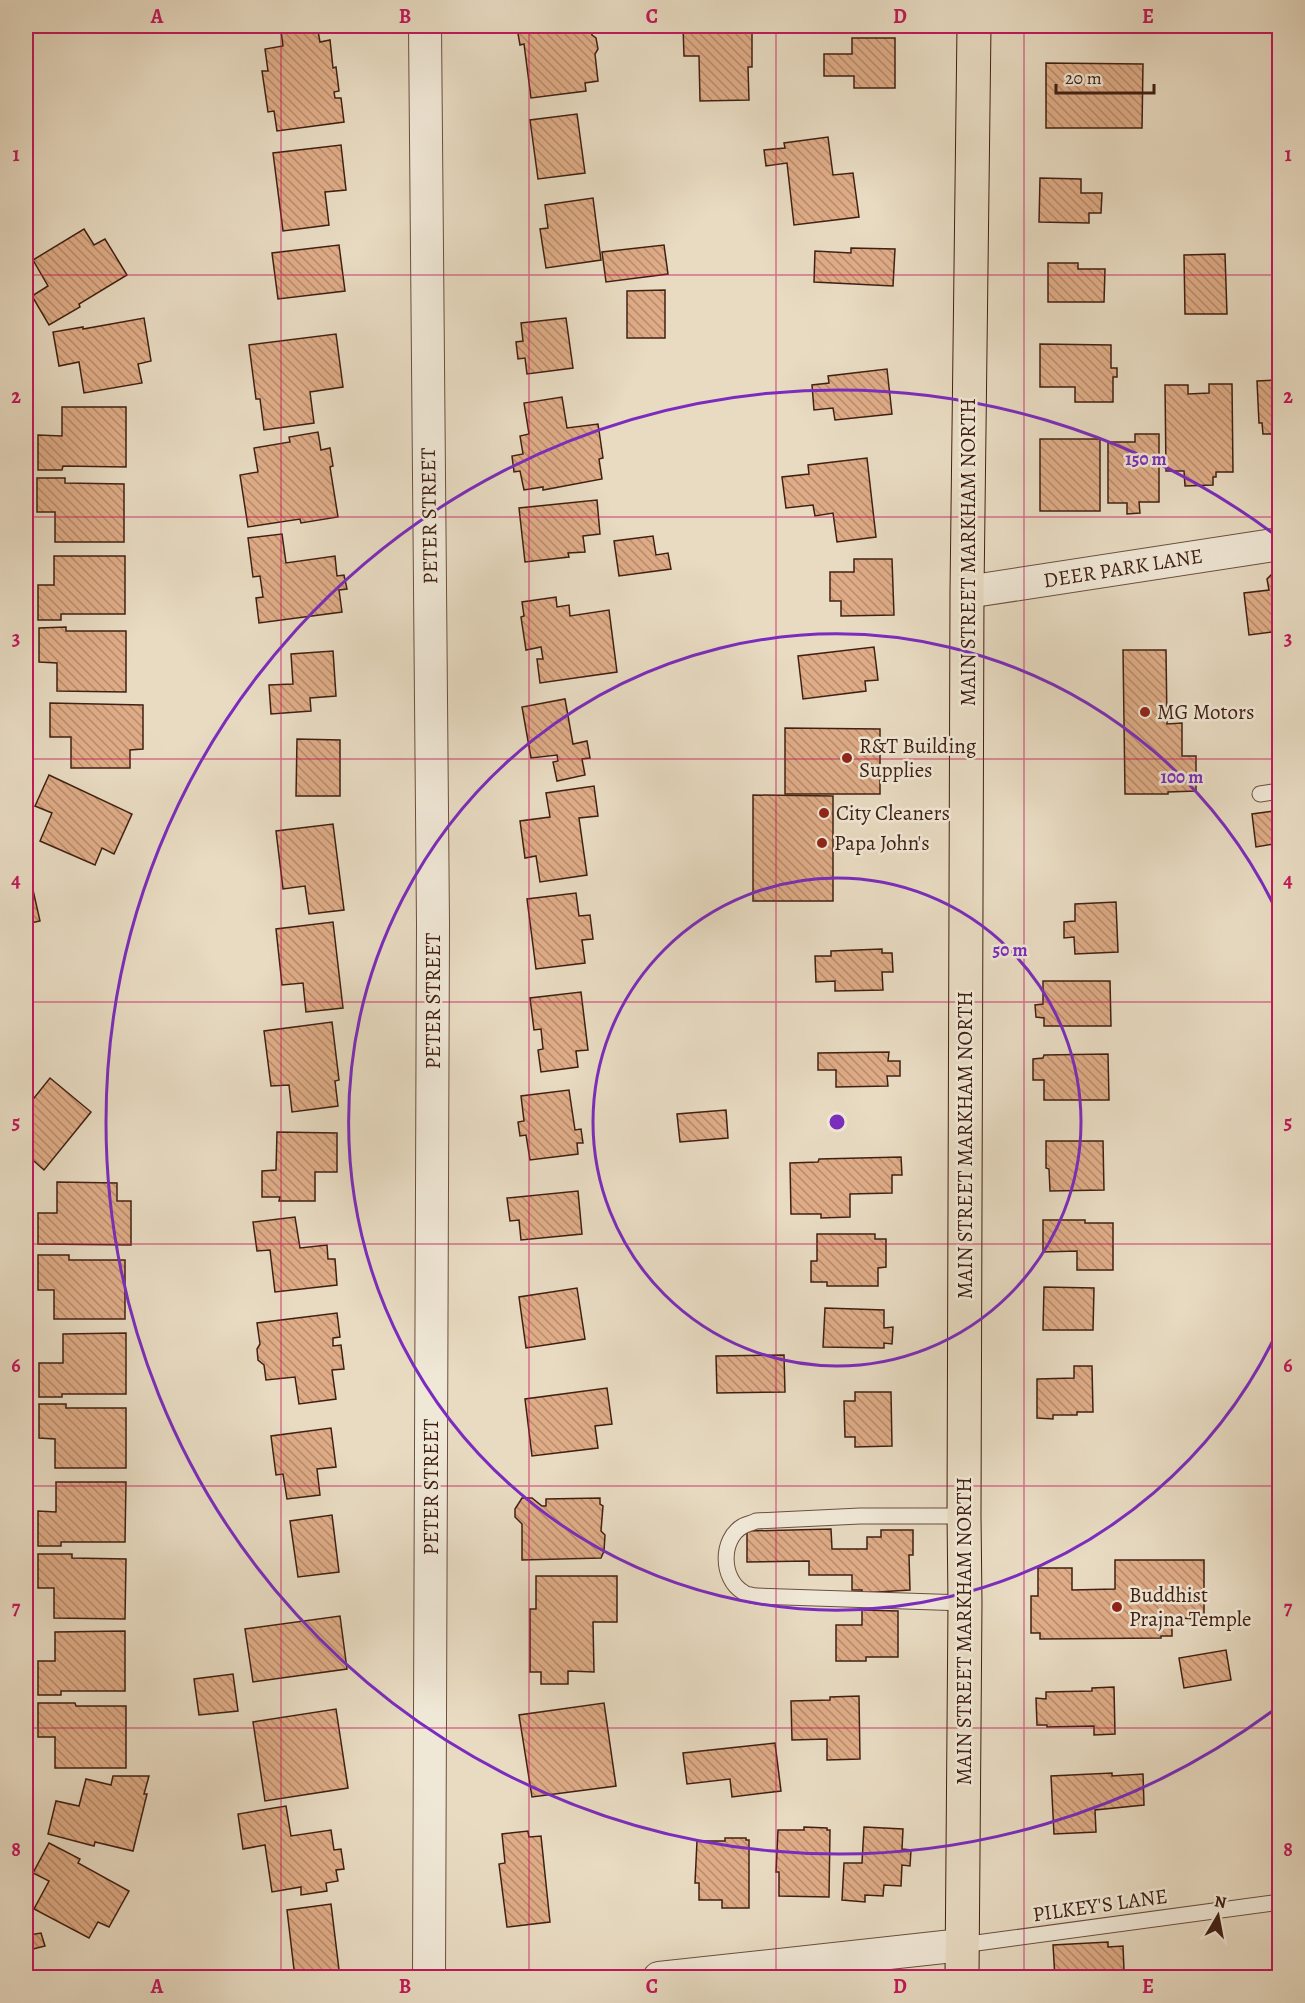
<svg xmlns="http://www.w3.org/2000/svg" width="1305" height="2003" font-family="Alegreya,serif">
<style>
.building{fill:url(#building-back-hatch);stroke:#412013;stroke-width:1.5}
.lines{fill:none;stroke-linecap:round;stroke-linejoin:round}
.service-casing{stroke:#6b4f3f;stroke-width:17}
.minor-casing{stroke:#6b4f3f;stroke-width:34}
.primary-casing{stroke:#412013;stroke-width:35}
.service{stroke:#f0e8d7;stroke-width:15}
.minor{stroke:#f0e8d7;stroke-width:32}
.primary{stroke:#e8dbc2;stroke-width:33}
.grid{fill:none;stroke:#c2185b;stroke-width:1.5;stroke-opacity:0.55}
.ring{fill:none;stroke:#7b2cbf;stroke-width:3}
.poi-dot{fill:#8f2418;stroke:#f0e8d7;stroke-width:2}
.labels{text-anchor:middle;stroke-width:5;stroke-linejoin:round;paint-order:stroke}
.street-label{font-size:21px;fill:#412013;stroke:#f0e8d7}
.poi-label{font-size:21px;fill:#412013;stroke:#f0e8d7;text-anchor:start}
.centre{fill:#7b2cbf;stroke:#f0e8d7;stroke-width:3}
.ring-label{font-size:18px;text-anchor:middle;font-weight:bold;fill:#7b2cbf;stroke:#f0e8d7;stroke-width:5;stroke-linejoin:round;paint-order:stroke}
.neatline{fill:none;stroke:#c2185b;stroke-width:2}
.grid-label{font-size:20px;text-anchor:middle;font-weight:bold;fill:#c2185b}
</style>
<defs>
<pattern id="building-back-hatch" width="6" height="6" patternUnits="userSpaceOnUse" patternTransform="scale(1.5)"><rect width="6" height="6" fill="#dfac87"/><path d="M-1 5l2 2M0 0l6 6M5-1l2 2" fill="none" stroke="#b68c6d"/></pattern>
</defs>
<rect width="100%" height="100%" fill="#e8dbc2"/>
<filter id="stains"><feTurbulence type="fractalNoise" baseFrequency=".00333" numOctaves="4"/><feColorMatrix values="0 0 0 0 .2 0 0 0 0 .09 0 0 0 0 .02 0 0 0 .5 -.17"/></filter>
<radialGradient id="worn" r=".72"><stop offset=".6" stop-color="#630" stop-opacity="0"/><stop offset="1" stop-color="#630" stop-opacity=".3"/></radialGradient>
<g class="building">
<path d="M317,26L320,42L330,40L333,68L336,67L339,91L334,92L335,98H341L344,122L277,131L274,111L268,112L262,71H268L265,49L283,46L281,31Z"/>
<path d="M524,26H590L592,35L596,38L598,49L595,54L598,81L585,83L586,91L531,98L524,44L520,45L517,28L525,27Z"/>
<path d="M683,26H752V67H748L749,100L700,101L699,56H684Z"/>
<path d="M852,38H895V88H854V76H824V54H852Z"/>
<path d="M1046,63L1143,64L1142,128H1046Z"/>
<path d="M577,114L585,173L538,179L530,120Z"/>
<path d="M828,137L833,175L853,173L859,217L794,225L787,163L766,166L764,150L785,148L784,143Z"/>
<path d="M341,145L346,190L325,192L329,225L283,231L273,153Z"/>
<path d="M1040,178L1081,179V193H1102L1101,213H1089V223L1039,222Z"/>
<path d="M593,198L601,260L546,268L540,229L548,228L545,205Z"/>
<path d="M84,229L94,245L105,239L127,275L79,304L80,307L49,325L32,296L48,286L33,260Z"/>
<path d="M339,245L345,291L278,299L272,253Z"/>
<path d="M664,245L668,274L606,282L602,252Z"/>
<path d="M851,248L895,249L893,286L814,282L815,251L851,253Z"/>
<path d="M1225,254L1227,314H1185L1184,255Z"/>
<path d="M1048,263H1078V269H1105L1104,302H1048Z"/>
<path d="M665,290V338H627V291Z"/>
<path d="M144,318L151,361L138,364L142,383L84,393L79,362L59,366L53,332L83,327V329Z"/>
<path d="M566,318L573,368L527,374L525,358L518,359L516,342L523,341L521,323Z"/>
<path d="M336,334L343,387L310,392L314,423L264,430L260,399H256L249,345Z"/>
<path d="M1040,344L1111,345V368H1117V377H1113V402H1075V387H1040Z"/>
<path d="M887,369L892,414L835,420L833,408L814,410L812,385L829,383L828,376Z"/>
<path d="M1280,380V434H1263L1262,423H1259L1257,381Z"/>
<path d="M1209,384H1232L1233,472H1216V477H1213V485L1185,486L1184,471H1166L1165,385H1188V394L1209,393Z"/>
<path d="M562,397L567,428L598,424L603,458L599,459L602,479L543,490V487L524,490L520,471L514,472L512,456L523,454L520,436L529,434L524,403Z"/>
<path d="M62,407H126V467L63,466L62,470H38V435L62,436Z"/>
<path d="M318,432L321,450L330,448L333,466L330,467L338,517L301,523L300,519L248,527L240,475L258,472L254,448L290,442L289,437Z"/>
<path d="M1135,434H1159V502H1139L1140,513L1127,514V503H1108V442H1135Z"/>
<rect x="1040" y="439" width="60" height="72"/>
<path d="M867,458L876,537L837,542L833,513L815,516L813,505L786,508L782,477L809,474L808,465Z"/>
<path d="M37,478H65V483L124,484V542H55V512H37Z"/>
<path d="M597,500L600,534L583,536L585,552L568,553L569,557L525,562L519,508Z"/>
<path d="M282,534L286,563L335,556L337,576L344,575L347,589L339,590L342,612L259,623L256,598L263,597L260,576L253,577L248,538Z"/>
<path d="M653,536L656,555L668,553L671,569L619,576L614,541Z"/>
<path d="M54,556H125V614H61V620H38V585H54Z"/>
<path d="M854,559H892L894,615L841,616V601H830V572H854Z"/>
<path d="M1280,573V631L1249,635L1244,593L1269,590L1267,579L1272,574Z"/>
<path d="M556,597L557,607L569,605L570,616L609,610L617,672L540,683L537,659H543L541,647L526,650L521,617L524,616L522,602Z"/>
<path d="M66,627V631H126V692L57,691V663L39,662V628Z"/>
<path d="M874,647L878,680L865,681L866,691L803,699L798,656Z"/>
<path d="M1123,650H1166L1167,724L1182,723V756H1196V791L1168,792V794H1125Z"/>
<path d="M333,651L336,696L310,698L311,711L271,714L269,685L293,684L291,654Z"/>
<path d="M565,699L573,744L587,741L590,758L582,759L585,775L557,781L553,762L558,761L557,755L531,758L522,707Z"/>
<path d="M50,703L143,705V749L130,750V768H71V737H50Z"/>
<path d="M785,728L880,729V794H785Z"/>
<path d="M297,739L340,740V796H296Z"/>
<path d="M49,775L132,814L114,854L102,848L95,865L40,841L52,813L35,806Z"/>
<path d="M594,786L598,816L579,818L587,875L540,882L536,856L525,858L520,821L550,817L546,793Z"/>
<path d="M753,795L833,796V901H753Z"/>
<path d="M1280,810V843L1256,847L1252,814Z"/>
<path d="M333,824L344,910L309,914L305,886L283,889L276,831Z"/>
<path d="M26,859L40,921L26,924Z"/>
<path d="M1276,887H1280V1006H1277Z"/>
<path d="M576,893L579,916L590,915L593,939L582,940L585,963L536,969L527,899Z"/>
<path d="M1116,902L1118,952L1075,954L1074,937L1064,938V922L1075,921V904Z"/>
<path d="M333,922L343,1008L306,1012L303,983L282,985L276,929Z"/>
<path d="M882,949V953H892L893,972H882L883,990L835,991V981L816,982L815,956H831V951Z"/>
<path d="M1043,981H1110L1111,1026H1044V1018L1036,1017L1035,1005L1043,1004Z"/>
<path d="M581,992L588,1050L576,1051L578,1067L541,1072L538,1050L543,1049L541,1029L534,1030L530,998Z"/>
<path d="M332,1022L339,1080L335,1081L338,1106L292,1112L289,1085L271,1086L264,1031Z"/>
<path d="M889,1052L888,1061H900V1076H887L888,1086L836,1087V1070H818V1053Z"/>
<path d="M1108,1054L1109,1100H1044V1080H1033V1059L1043,1058L1044,1055Z"/>
<path d="M50,1078L91,1112L44,1170L26,1154V1108Z"/>
<path d="M569,1090L575,1130L581,1129L583,1143H577L578,1154L530,1160L526,1135L520,1136L518,1122L524,1121L521,1096Z"/>
<path d="M726,1110L728,1138L680,1142L677,1114Z"/>
<path d="M277,1132L337,1133V1172H315V1201H279L280,1197H262V1171L276,1170Z"/>
<path d="M1046,1141H1103L1104,1190L1050,1191L1049,1169L1046,1168Z"/>
<path d="M901,1157L902,1175H892V1193L850,1194V1217L821,1218V1214H791L790,1163L818,1162L819,1159Z"/>
<path d="M57,1182L117,1183V1201H131V1245L38,1244V1213H57Z"/>
<path d="M578,1191L582,1234L521,1240L519,1220L510,1221L507,1198Z"/>
<path d="M295,1217L300,1248L327,1245L328,1259H335L337,1285L275,1292L270,1250L257,1251L253,1222Z"/>
<path d="M1043,1220H1085V1223H1113V1270H1077V1251L1043,1252Z"/>
<path d="M817,1234H875V1239H886V1267L878,1268V1286H827V1282H811V1261H817Z"/>
<path d="M38,1255H69V1260H125V1319H54V1290H38Z"/>
<path d="M1044,1287L1094,1288L1093,1330H1043Z"/>
<path d="M577,1288L585,1339L526,1348L519,1297Z"/>
<path d="M825,1308L884,1310V1328L893,1327L892,1344L884,1343V1348L823,1347Z"/>
<path d="M337,1313L340,1337L333,1338V1346L341,1345L344,1369L332,1370L336,1399L299,1404L295,1377L266,1380L264,1365L258,1360L257,1349L260,1344L257,1323Z"/>
<path d="M126,1333V1394H62V1397H39V1363H63V1334Z"/>
<path d="M784,1355L785,1392L717,1393L716,1356Z"/>
<path d="M1074,1366H1092L1093,1412H1077V1415H1053V1419L1037,1418V1379L1074,1378Z"/>
<path d="M607,1388L612,1424L595,1426L598,1448L532,1456L525,1399Z"/>
<path d="M855,1392H891L892,1446L855,1447V1437H845L844,1401H855Z"/>
<path d="M39,1404H66V1408H126V1468H55V1439L39,1438Z"/>
<path d="M331,1428L336,1467L317,1469L320,1495L287,1499L283,1474L276,1475L271,1436Z"/>
<path d="M56,1482H126L125,1542H61V1546H38V1511L56,1512Z"/>
<path d="M522,1498H532L542,1506H546V1499L600,1498V1504L603,1506L601,1531L605,1535L604,1551L601,1558L522,1560V1524L515,1517V1509Z"/>
<path d="M332,1515L339,1572L298,1577L290,1521Z"/>
<path d="M831,1529L832,1549H867V1537H881V1530H913V1555H909L910,1590L862,1593V1590H852V1575H809V1561L747,1562V1531Z"/>
<path d="M38,1554H72V1558L126,1559L125,1619L54,1618V1588H38Z"/>
<path d="M1115,1560H1204V1619L1172,1618V1636H1161V1638L1040,1639V1633H1031V1596H1038V1568H1072V1590L1115,1589Z"/>
<path d="M536,1576H617V1622H593L594,1672L568,1671V1684H541V1672H530V1609H536Z"/>
<path d="M862,1610L898,1611V1657H866V1661H836V1625H862Z"/>
<path d="M340,1616L347,1669L253,1682L245,1629Z"/>
<path d="M125,1631V1691H61V1695H38V1661H55V1632Z"/>
<path d="M1226,1650L1231,1680L1184,1688L1179,1658Z"/>
<path d="M233,1674L238,1711L199,1715L194,1679Z"/>
<path d="M1114,1687L1115,1734L1094,1735V1726L1047,1727V1725H1037L1036,1698L1046,1699V1692L1092,1691V1688Z"/>
<path d="M859,1696L860,1759L827,1760V1739L792,1740L791,1701L830,1700V1697Z"/>
<path d="M38,1703H75L76,1706H126V1768H55V1737H38Z"/>
<path d="M604,1703L616,1786L532,1797L519,1715Z"/>
<path d="M336,1709L348,1788L265,1801L253,1722Z"/>
<path d="M775,1743L781,1791L732,1797L730,1779L687,1784L683,1753Z"/>
<path d="M1112,1773V1776L1143,1774L1144,1805L1095,1810L1096,1832L1054,1834L1051,1776Z"/>
<path d="M113,1776H149L144,1794H147L133,1851L95,1842L94,1846L48,1834L56,1801L79,1806L86,1779L111,1785Z"/>
<path d="M286,1806L291,1836L331,1830L334,1850L341,1849L344,1869L336,1870L338,1881L326,1883L327,1891L301,1895V1887L272,1892L265,1845L243,1849L238,1814Z"/>
<path d="M804,1827L827,1828V1830H830L829,1897L779,1896V1872H776L778,1830H804Z"/>
<path d="M864,1827L903,1829L902,1849L911,1850L910,1866L902,1865L901,1886L884,1885L883,1896L865,1895V1902L842,1900L844,1863H862Z"/>
<path d="M528,1831L529,1837L541,1836L550,1922L507,1927L499,1864L505,1863L502,1834Z"/>
<path d="M725,1838H746V1840H749V1908H722V1900H699V1883H695L697,1841H725Z"/>
<path d="M49,1843L80,1859L78,1863L129,1891L109,1927L98,1922L89,1938L34,1909L49,1881L33,1873Z"/>
<path d="M331,1904L340,1978H295L287,1910Z"/>
<path d="M26,1921L29,1935L41,1933L45,1946L29,1950L35,1978H26Z"/>
<path d="M1108,1942V1947L1123,1946L1124,1971L1109,1972V1978H1055L1053,1945Z"/>
<path d="M856,1972L911,1974V1978H830V1976L856,1977Z"/>
</g>
<g class="lines">
<g class="service-casing">
<g id="service">
<path d="M1260,794L1280,791"/>
<path d="M964,1516H860L756,1521C752,1523 747,1524 743,1526C720,1539 721,1579 743,1592C746,1595 752,1595 756,1596L965,1603"/>
<path d="M962,1945L1280,1902"/>
</g>
</g>
<g class="minor-casing">
<g id="minor">
<path d="M425,26L433,924L429,1978"/>
<path d="M967,592L1280,544"/>
<path d="M659,1978L962,1945"/>
</g>
</g>
<g class="primary-casing">
<path id="primary" d="M962,1978L965,1603L964,1516L967,592L974,26"/>
</g>
<use href="#service" class="service"/>
<use href="#minor" class="minor"/>
<use href="#primary" class="primary"/>
</g>
<path class="grid" d="M281,26V1978M529,26V1978M776,26V1978M1024,26V1978M26,275H1280M26,517H1280M26,759H1280M26,1002H1280M26,1244H1280M26,1486H1280M26,1728H1280"/>
<g class="ring">
<circle cx="837" cy="1122" r="244"/>
<path d="M1279 1328A488 488 0 1 1 1279 916"/>
<path d="M1278 1707A732 732 0 1 1 1278 537"/>
</g>
<g class="poi-dot">
<circle cx="1145" cy="712" r="6"/>
<circle cx="847" cy="758" r="6"/>
<circle cx="824" cy="813" r="6"/>
<circle cx="822" cy="843" r="6"/>
<circle cx="1117" cy="1607" r="6"/>
</g>
<g class="labels">
<g class="street-label">
<text transform="translate(429 516) rotate(-91)" y="7">PETER STREET</text>
<text transform="translate(968 552) rotate(-90)" y="7">MAIN STREET MARKHAM NORTH</text>
<text transform="translate(1123 568) rotate(-9)" y="7">DEER PARK LANE</text>
<text transform="translate(433 1001) rotate(-90)" y="7">PETER STREET</text>
<text transform="translate(965 1145) rotate(-90)" y="7">MAIN STREET MARKHAM NORTH</text>
<text transform="translate(431 1487) rotate(-90)" y="7">PETER STREET</text>
<text transform="translate(964 1631) rotate(-90)" y="7">MAIN STREET MARKHAM NORTH</text>
<text transform="translate(1100 1905) rotate(-8)" y="7">PILKEY'S LANE</text>
</g>
<g class="poi-label">
<text x="1157" y="719">MG Motors</text>
<text x="859" y="753">R&amp;T Building<tspan x="859" dy="24">Supplies</tspan></text>
<text x="836" y="820">City Cleaners</text>
<text x="834" y="850">Papa John's</text>
<text x="1129" y="1602">Buddhist<tspan x="1129" dy="24">Prajna Temple</tspan></text>
</g>
</g>
<circle cx="837" cy="1122" r="9" class="centre"/>
<g class="ring-label">
<text x="1146" y="465">150 m</text>
<text x="1182" y="783">100 m</text>
<text x="1010" y="956">50 m</text>
</g>
<rect width="1305" height="2003" fill="none" stroke="#e8dbc2" stroke-width="66"/>
<g transform="translate(1218 1916) rotate(10)" stroke="#f0e8d7" stroke-width="4.5" paint-order="stroke">
<path d="M0-4.5L10 22L0 15L-10 22Z" fill="#412013"/>
<text y="-9" font-size="16" font-weight="bold" text-anchor="middle" fill="#412013">N</text>
</g>
<path d="M1056 84v9h98v-9" fill="none" stroke="#412013" stroke-width="3"/>
<text x="1065" y="84" font-size="18" fill="#412013" stroke="#f0e8d7" stroke-width="4.5" paint-order="stroke">20 m</text>
<rect x="33" y="33" width="1239" height="1937" class="neatline"/>
<g class="grid-label">
<text x="157" y="23">A</text>
<text x="405" y="23">B</text>
<text x="652" y="23">C</text>
<text x="900" y="23">D</text>
<text x="1148" y="23">E</text>
<text x="16" y="161">1</text>
<text x="1288" y="161">1</text>
<text x="16" y="403">2</text>
<text x="1288" y="403">2</text>
<text x="16" y="645">3</text>
<text x="1288" y="645">3</text>
<text x="16" y="887">4</text>
<text x="1288" y="887">4</text>
<text x="16" y="1129">5</text>
<text x="1288" y="1129">5</text>
<text x="16" y="1372">6</text>
<text x="1288" y="1372">6</text>
<text x="16" y="1614">7</text>
<text x="1288" y="1614">7</text>
<text x="16" y="1856">8</text>
<text x="1288" y="1856">8</text>
<text x="157" y="1993">A</text>
<text x="405" y="1993">B</text>
<text x="652" y="1993">C</text>
<text x="900" y="1993">D</text>
<text x="1148" y="1993">E</text>
</g>
<rect width="100%" height="100%" filter="url(#stains)"/>
<rect width="100%" height="100%" fill="url(#worn)"/>
</svg>
